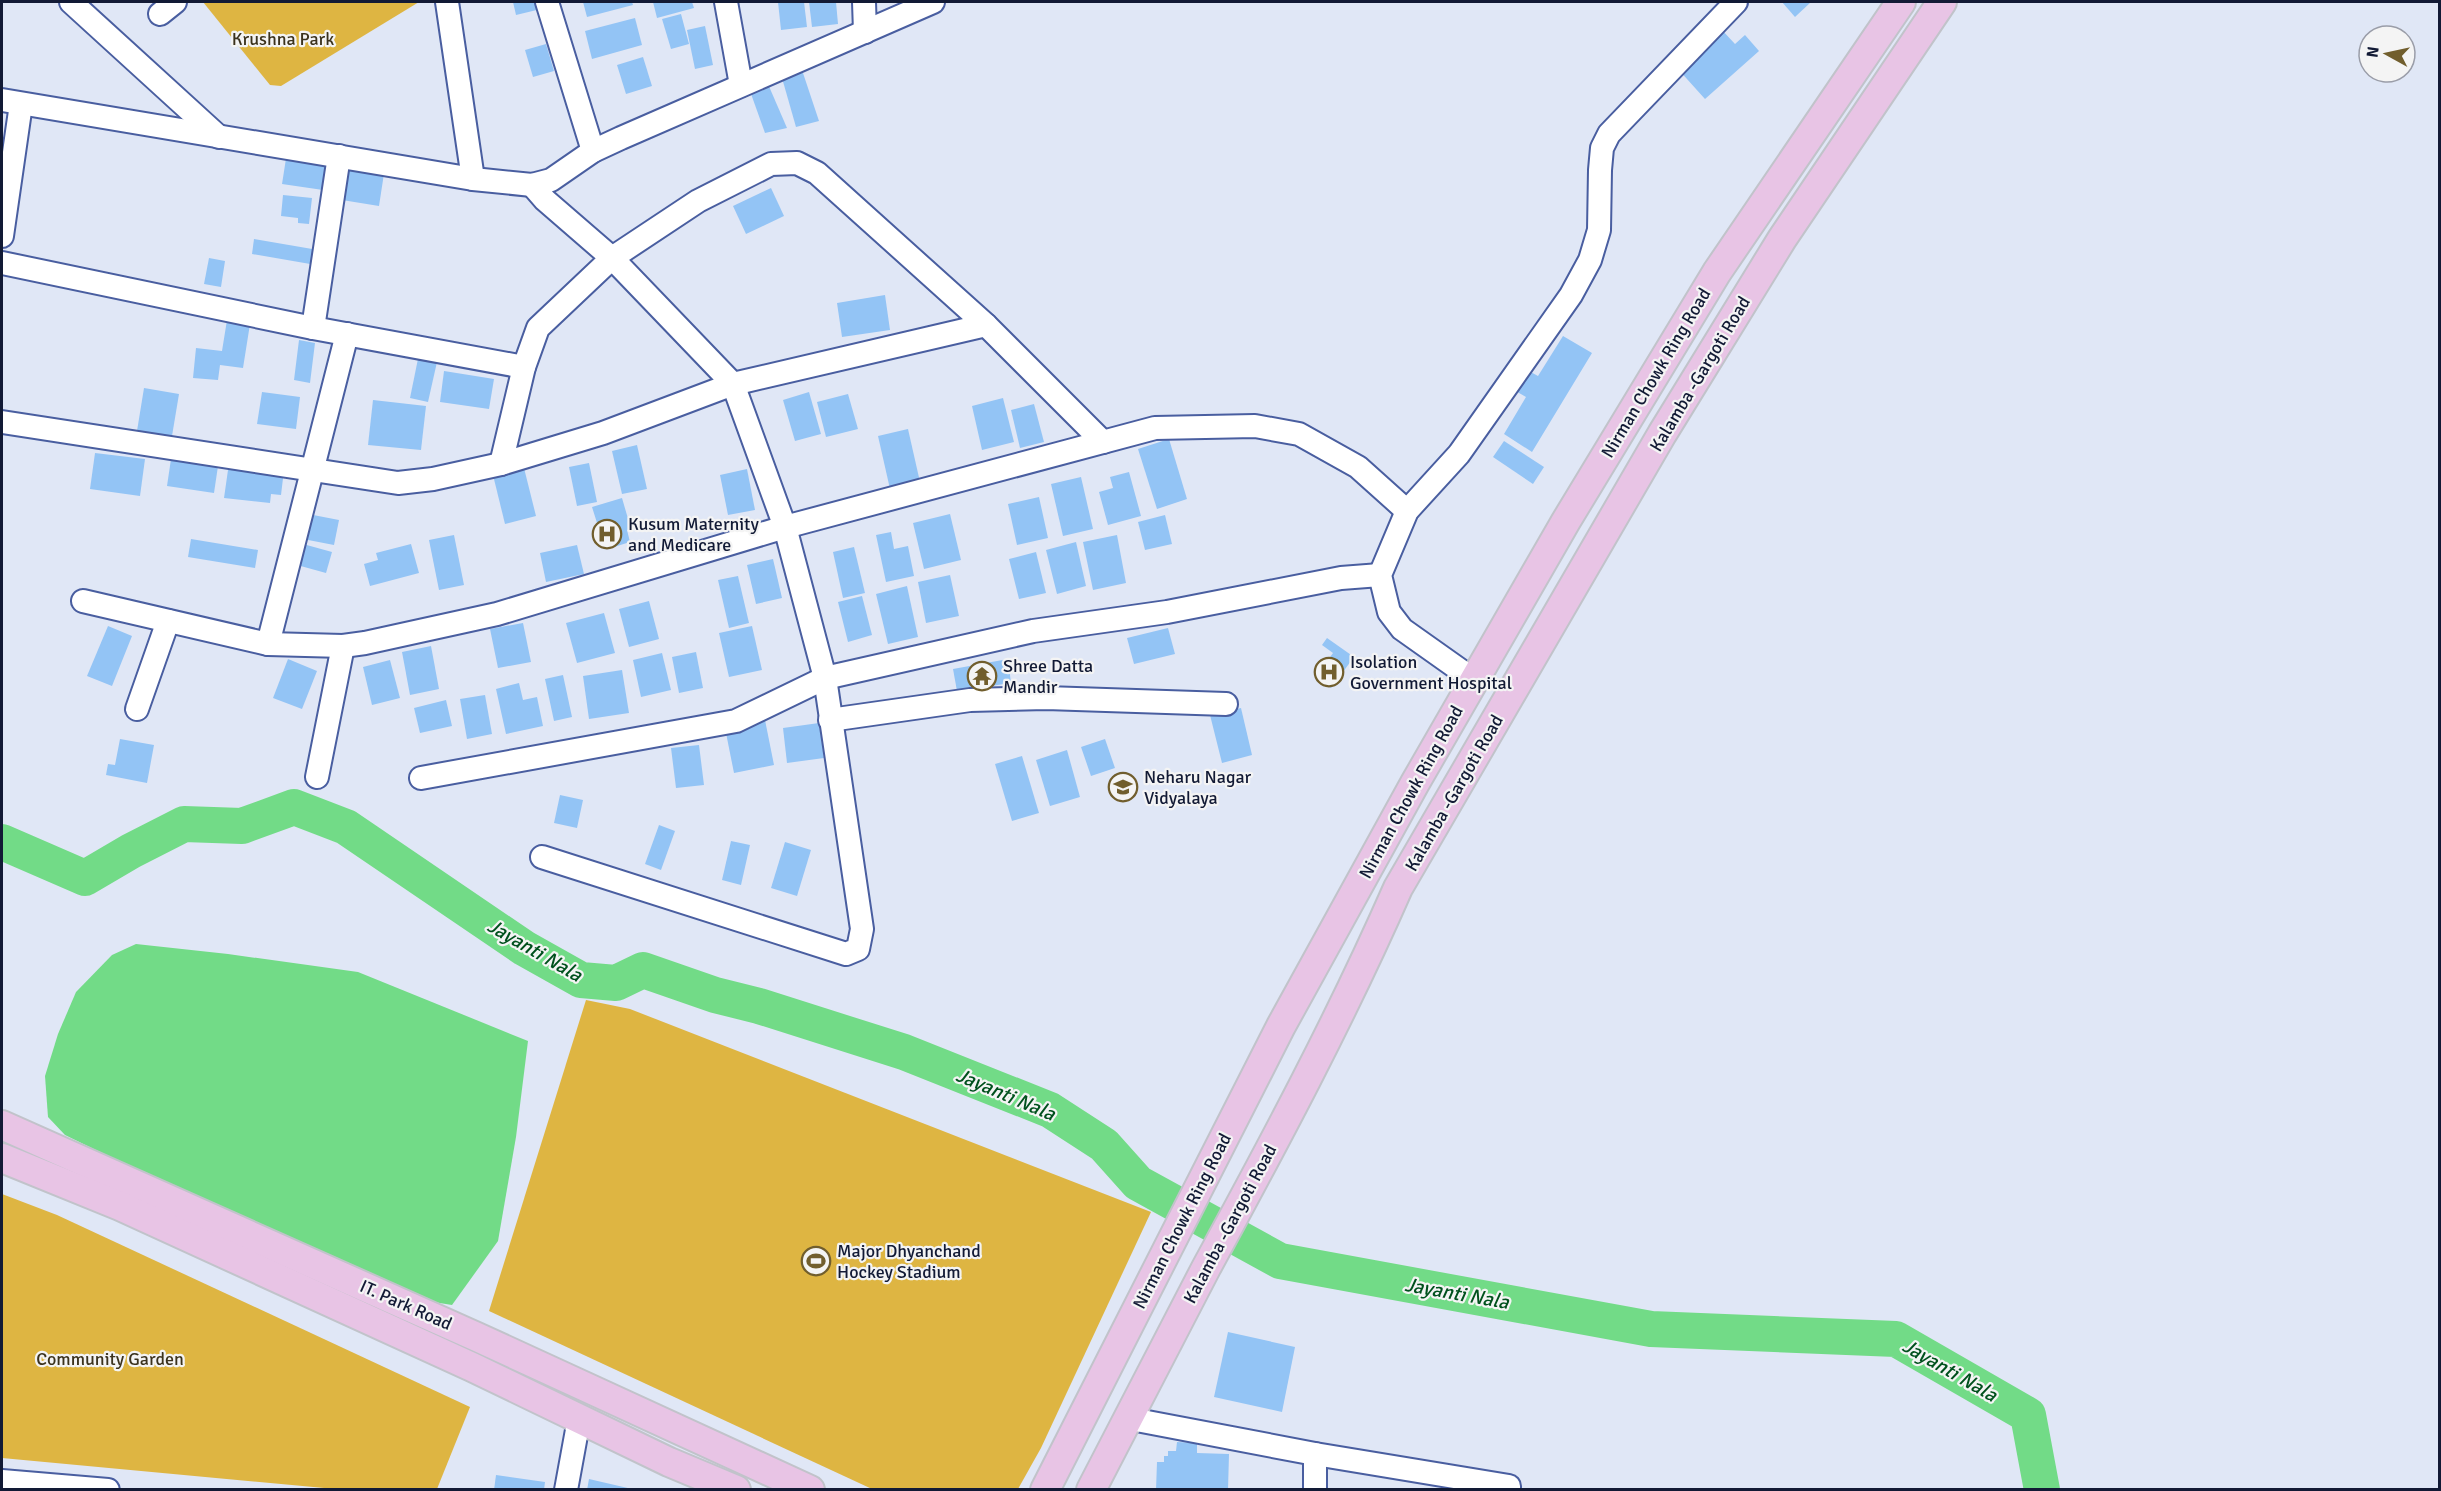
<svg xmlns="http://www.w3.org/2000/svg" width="2441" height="1491" font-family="Signika,sans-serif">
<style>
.green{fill:#deb542}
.water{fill:#72db87}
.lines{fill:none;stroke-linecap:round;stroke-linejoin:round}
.river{stroke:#72db87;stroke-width:36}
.building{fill:#93c4f5}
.minor-casing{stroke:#495ea0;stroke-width:26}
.major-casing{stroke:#c1c3ca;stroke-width:32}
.minor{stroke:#fff;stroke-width:22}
.major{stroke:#e8c4e5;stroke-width:28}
.labels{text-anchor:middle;stroke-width:4.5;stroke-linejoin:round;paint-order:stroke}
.park-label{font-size:18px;fill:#3b321d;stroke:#f4f4f4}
.street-label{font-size:18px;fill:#121a35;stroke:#f4f4f4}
.poi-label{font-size:18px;fill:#121a35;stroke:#f4f4f4;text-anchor:start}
.water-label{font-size:20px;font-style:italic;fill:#00511d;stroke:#f4f4f4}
</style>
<rect width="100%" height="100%" fill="#e0e7f6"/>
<g class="green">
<path d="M203,2H419L281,86L270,85Z"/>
<path d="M586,1000L630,1009L1151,1212L1041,1448L1018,1489H872L489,1311Z"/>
<path d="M2,1194L57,1215L470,1407L437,1489H335L2,1458Z"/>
</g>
<path class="water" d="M136,944L228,954L358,972L528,1041L516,1137L498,1241L452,1305L415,1299L147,1175L65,1135L48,1117L45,1076L58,1034L76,992L112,955Z"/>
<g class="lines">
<path class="river" d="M2,842L85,878L131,851L184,824L242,826L294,807L346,827L524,948L581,980L616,983L643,970L715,995L759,1006L904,1052L1050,1110L1104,1145L1138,1183L1280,1261L1651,1329L1896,1339L2028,1415L2042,1490"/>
</g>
<g class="building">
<path d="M513,2H544L545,8L516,15Z"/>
<path d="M583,2H632L633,5L587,17Z"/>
<path d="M653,2H692L694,8L657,18Z"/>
<path d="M778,2H804L807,27L781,30Z"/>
<path d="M809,2H836L838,24L812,27Z"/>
<path d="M1782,2H1811L1795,17Z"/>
<path d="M681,14L689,44L671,49L662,19Z"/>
<path d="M635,18L642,45L592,59L585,31Z"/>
<path d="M705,26L713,65L695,69L687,30Z"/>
<path d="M1721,29L1735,44L1745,35L1759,51L1705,99L1678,69Z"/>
<path d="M546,44L554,71L533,77L525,50Z"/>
<path d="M643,57L652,86L626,94L617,65Z"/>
<path d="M801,67L819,121L796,127L782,78Z"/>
<path d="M768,84L787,128L765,133L750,91Z"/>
<path d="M287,152L327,158L323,190L282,184Z"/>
<path d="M347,162L385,167L379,206L342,200Z"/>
<path d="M771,188L784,216L746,234L733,206Z"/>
<path d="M283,195L312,198L309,224L298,223V218L281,216Z"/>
<path d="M254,239L318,250L316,265L252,254Z"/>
<path d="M209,258L225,261L221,287L204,284Z"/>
<path d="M885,295L890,330L842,337L837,303Z"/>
<path d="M227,320L250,324L243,368L220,365L218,380L193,378L196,348L222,351Z"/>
<path d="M1563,336L1592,353L1532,452L1504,434L1526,397L1514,390L1527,370L1538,376Z"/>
<path d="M299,340L315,343L310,383L294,380Z"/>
<path d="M420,349L439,353L428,402L410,398Z"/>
<path d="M444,371L494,379L489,409L440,402Z"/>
<path d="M144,388L179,394L172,436L137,431Z"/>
<path d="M262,392L300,397L296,429L257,424Z"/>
<path d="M809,392L821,434L795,441L783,400Z"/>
<path d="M848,394L858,429L826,437L817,402Z"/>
<path d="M1003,398L1014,442L982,450L972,406Z"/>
<path d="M373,400L426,406L421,450L368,445Z"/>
<path d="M1034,404L1044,442L1020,448L1011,410Z"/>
<path d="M908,429L920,482L890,489L878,436Z"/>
<path d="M1169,439L1187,499L1157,509L1138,449Z"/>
<path d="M1504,441L1544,467L1533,484L1493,457Z"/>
<path d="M637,445L647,489L622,494L612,451Z"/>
<path d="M95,453L145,459L140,496L90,489Z"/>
<path d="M171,459L218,466L214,493L167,486Z"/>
<path d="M229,463L284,470L281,495L271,494L270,503L224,498Z"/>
<path d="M589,463L597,502L577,506L569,467Z"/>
<path d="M524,468L536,516L505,524L493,475Z"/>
<path d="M747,469L755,510L728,515L720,475Z"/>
<path d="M1129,472L1141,516L1108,525L1099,492L1113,488L1110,477Z"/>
<path d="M1081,477L1093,529L1063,536L1051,484Z"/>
<path d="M1039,497L1048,538L1017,545L1008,504Z"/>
<path d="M622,498L631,529L627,530L630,542L614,547L613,543L604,545L592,507Z"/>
<path d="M308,514L339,520L334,545L303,539Z"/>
<path d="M950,514L961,560L924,569L913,523Z"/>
<path d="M1165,515L1172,544L1145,550L1138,522Z"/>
<path d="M891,532L894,549L908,546L914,576L886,582L876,535Z"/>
<path d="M454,535L464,585L439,590L429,540Z"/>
<path d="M1117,535L1126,583L1093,590L1083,542Z"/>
<path d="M191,539L258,550L255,568L188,557Z"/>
<path d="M1076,542L1086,586L1057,594L1046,550Z"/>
<path d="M303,544L332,552L326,573L297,565Z"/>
<path d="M411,544L419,573L370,586L364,564L378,560L376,553Z"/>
<path d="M577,545L584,574L546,582L540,553Z"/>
<path d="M854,547L865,593L843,598L833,552Z"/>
<path d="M1036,552L1046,593L1019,599L1009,559Z"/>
<path d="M773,559L782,598L756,604L747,565Z"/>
<path d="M950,575L959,616L926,623L918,582Z"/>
<path d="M738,576L749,623L729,628L718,580Z"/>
<path d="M907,586L918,637L888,644L876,594Z"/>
<path d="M862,596L872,635L848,642L838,602Z"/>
<path d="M649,601L659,639L629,647L619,609Z"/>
<path d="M604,613L615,653L577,663L566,623Z"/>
<path d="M523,623L531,662L498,668L490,629Z"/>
<path d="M108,626L132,636L112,686L87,676Z"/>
<path d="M752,626L762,670L729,677L719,633Z"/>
<path d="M1168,628L1175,654L1134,664L1127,638Z"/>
<path d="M1327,638L1354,657L1331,688L1316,677L1333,653L1322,645Z"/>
<path d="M431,646L439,689L410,695L402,652Z"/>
<path d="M696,652L703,688L679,693L672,657Z"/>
<path d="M662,653L671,690L641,697L633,660Z"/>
<path d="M288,659L317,671L302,709L273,698Z"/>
<path d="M1008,659L1011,683L957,691L953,669Z"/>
<path d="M390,660L400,698L372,705L363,667Z"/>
<path d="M622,670L629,713L589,719L583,676Z"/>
<path d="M563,675L572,717L554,721L545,679Z"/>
<path d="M519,683L523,700L537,697L543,726L506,734L496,689Z"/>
<path d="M485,695L492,734L467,739L460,699Z"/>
<path d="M446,700L452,726L420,733L414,708Z"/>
<path d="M1241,708L1252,755L1222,763L1210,715Z"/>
<path d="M765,720L774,765L734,773L725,728Z"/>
<path d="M819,723L824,758L787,763L783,728Z"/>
<path d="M120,739L154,745L147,783L106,775L108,764L115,765Z"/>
<path d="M1105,739L1115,768L1091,776L1081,747Z"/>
<path d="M699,745L704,785L676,788L671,748Z"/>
<path d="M1067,750L1080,797L1050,806L1036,760Z"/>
<path d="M1022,756L1039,813L1012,821L995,764Z"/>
<path d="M560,795L583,800L577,828L554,823Z"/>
<path d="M659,825L675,831L661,870L645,864Z"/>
<path d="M731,841L750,845L741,885L722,880Z"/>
<path d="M785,842L811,850L797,896L771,888Z"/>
<path d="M1228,1332L1295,1347L1282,1412L1214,1397Z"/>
<path d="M1177,1442L1197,1443V1453L1229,1454L1228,1490H1156L1157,1462H1164V1456H1168V1451H1176Z"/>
<path d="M496,1475L545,1482L544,1490H494Z"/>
<path d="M589,1479L632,1489V1490H587Z"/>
</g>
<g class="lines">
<g class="minor-casing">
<g id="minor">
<path d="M71,2L219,137"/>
<path d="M447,2L473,179"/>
<path d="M547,2L593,151"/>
<path d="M726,2L741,85"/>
<path d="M864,2L865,32"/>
<path d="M160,14L175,2"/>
<path d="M2,100L473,179L532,185L551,180L593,151L621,138L933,2"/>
<path d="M532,185L545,200L612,258L733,384L785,527L825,678L862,929L858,949L846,954L542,857"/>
<path d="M2,236L21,104"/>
<path d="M2,263L313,328L524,367"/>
<path d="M313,328L339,156"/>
<path d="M2,422L398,483L433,479L501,464L603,433L733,384L986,325"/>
<path d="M501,464L524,367L538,328L612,258L698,201L771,164L797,163L817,173L986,325L1103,442"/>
<path d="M83,601L268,644L343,646L365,643L497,614L785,527L1155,428L1255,426L1299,434L1358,467L1407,511"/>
<path d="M268,644L347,334"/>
<path d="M1474,680L1402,629L1389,612L1380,575L1407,511L1459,454L1571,295L1590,260L1599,230L1600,170L1602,148L1609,134L1736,2"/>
<path d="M137,709L168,621"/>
<path d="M830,720L970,700L1046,698L1226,704"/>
<path d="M317,777L343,646"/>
<path d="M421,778L736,721L825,678L1033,631L1167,612L1341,578L1380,575"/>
<path d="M1126,1418L1315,1454L1509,1486V1490"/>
<path d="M1315,1454V1490"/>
<path d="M2,1481L108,1490"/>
<path d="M566,1490L579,1419"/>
</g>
</g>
<g class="major-casing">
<g id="major">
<path d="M2,1125L477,1337L810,1490"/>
<path d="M2,1158L120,1206L472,1367L669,1462L736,1490"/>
<path d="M1045,1490L1281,1026L1415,783L1566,521L1717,272L1901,2"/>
<path d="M1091,1490C1129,1416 1167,1342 1206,1268C1274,1143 1341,1018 1398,888L1662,434L1782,239L1942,2"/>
</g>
</g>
<use href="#minor" class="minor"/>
<use href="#major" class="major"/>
</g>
<defs>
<g id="hospital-ring" transform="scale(1.5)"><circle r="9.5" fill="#f4f4f4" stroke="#715e2d" stroke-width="1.5"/><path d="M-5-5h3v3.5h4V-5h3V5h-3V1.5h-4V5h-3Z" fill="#715e2d"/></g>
<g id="temple-ring" transform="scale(1.5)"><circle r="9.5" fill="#f4f4f4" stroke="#715e2d" stroke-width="1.5"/><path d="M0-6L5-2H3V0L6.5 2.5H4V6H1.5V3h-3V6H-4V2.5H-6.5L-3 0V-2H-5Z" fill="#715e2d"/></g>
<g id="university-ring" transform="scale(1.5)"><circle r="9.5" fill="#f4f4f4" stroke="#715e2d" stroke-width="1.5"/><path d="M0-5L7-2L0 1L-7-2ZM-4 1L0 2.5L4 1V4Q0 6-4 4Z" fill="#715e2d"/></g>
<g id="stadium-ring" transform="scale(1.5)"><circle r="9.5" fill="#f4f4f4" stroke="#715e2d" stroke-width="1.5"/><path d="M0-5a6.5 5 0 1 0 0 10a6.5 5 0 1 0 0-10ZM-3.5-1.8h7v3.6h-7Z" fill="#715e2d"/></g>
</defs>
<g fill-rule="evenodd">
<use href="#hospital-ring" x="607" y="534"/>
<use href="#hospital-ring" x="1329" y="672"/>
<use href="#temple-ring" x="982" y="676"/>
<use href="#university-ring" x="1123" y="787"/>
<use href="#stadium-ring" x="816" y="1261"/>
</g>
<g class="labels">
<g class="park-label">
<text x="283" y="45">Krushna Park</text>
<text x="110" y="1365">Community Garden</text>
</g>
<g class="street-label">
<text transform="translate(1656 373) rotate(-59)" y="6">Nirman Chowk Ring Road</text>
<text transform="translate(1700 374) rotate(-59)" y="6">Kalamba -Gargoti Road</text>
<text transform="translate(1411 792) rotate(-61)" y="6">Nirman Chowk Ring Road</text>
<text transform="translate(1454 793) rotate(-60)" y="6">Kalamba -Gargoti Road</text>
<text transform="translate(1182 1221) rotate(-63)" y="6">Nirman Chowk Ring Road</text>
<text transform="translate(1230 1224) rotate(-62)" y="6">Kalamba -Gargoti Road</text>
<text transform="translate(406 1305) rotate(24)" y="6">IT. Park Road</text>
</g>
<g class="poi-label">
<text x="628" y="530">Kusum Maternity<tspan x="628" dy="21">and Medicare</tspan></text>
<text x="1350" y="668">Isolation<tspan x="1350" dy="21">Government Hospital</tspan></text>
<text x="1003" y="672">Shree Datta<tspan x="1003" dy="21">Mandir</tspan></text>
<text x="1144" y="783">Neharu Nagar<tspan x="1144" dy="21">Vidyalaya</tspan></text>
<text x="837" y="1257">Major Dhyanchand<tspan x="837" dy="21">Hockey Stadium</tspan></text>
</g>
<g class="water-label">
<text transform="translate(535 950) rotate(30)" y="7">Jayanti Nala</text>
<text transform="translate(1006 1094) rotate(23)" y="7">Jayanti Nala</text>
<text transform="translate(1457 1293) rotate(10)" y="7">Jayanti Nala</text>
<text transform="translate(1950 1370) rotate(30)" y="7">Jayanti Nala</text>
</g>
</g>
<rect width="2441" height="1491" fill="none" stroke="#121a35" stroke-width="6"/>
<g transform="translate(2387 54) rotate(278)"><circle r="28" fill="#f4f4f4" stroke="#9a9da8" stroke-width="1.5"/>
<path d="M0-4.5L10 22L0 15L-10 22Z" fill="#715e2d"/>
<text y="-9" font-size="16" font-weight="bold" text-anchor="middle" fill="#121a35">N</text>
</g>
</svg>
